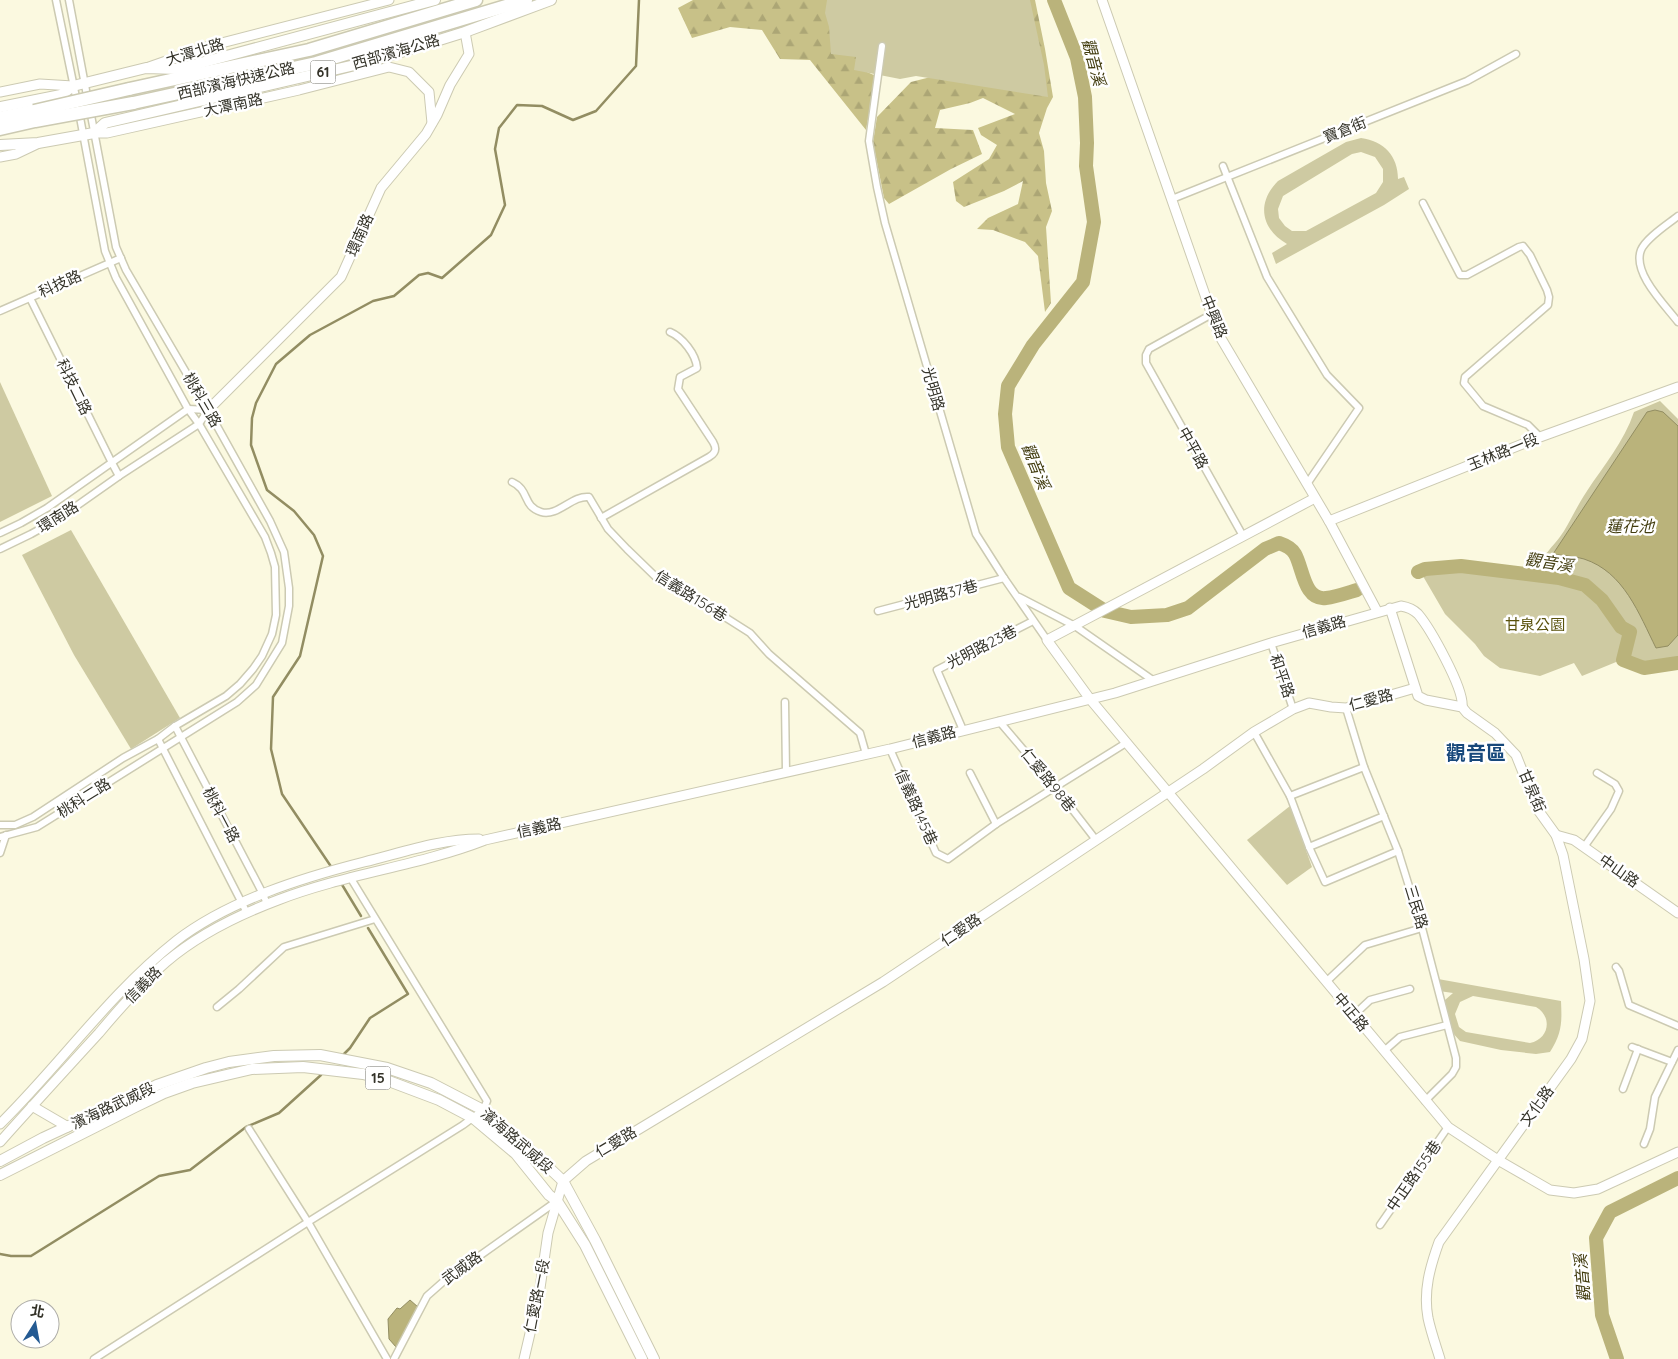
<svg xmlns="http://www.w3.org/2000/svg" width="1678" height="1359" font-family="Quicksand,'Noto Sans TC',sans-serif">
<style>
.forest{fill:url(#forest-firs)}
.park{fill:#cecaa2;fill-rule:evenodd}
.water{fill:#bab37b;stroke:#928d62}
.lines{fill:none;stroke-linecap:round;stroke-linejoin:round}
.stream{stroke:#928d62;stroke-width:2.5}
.river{stroke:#bab37b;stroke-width:14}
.street-casing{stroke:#cccab2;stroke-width:9}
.secondary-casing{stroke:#cccab2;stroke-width:11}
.primary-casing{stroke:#cccab2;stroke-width:12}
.highway-casing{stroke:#cccab2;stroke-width:15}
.street{stroke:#fff;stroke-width:6}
.secondary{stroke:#fff;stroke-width:9}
.primary{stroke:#fff;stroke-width:10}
.highway{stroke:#fff;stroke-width:12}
.highway-bridge-casing{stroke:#cccab2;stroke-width:15;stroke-linecap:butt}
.highway-bridge{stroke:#fff;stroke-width:12}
.labels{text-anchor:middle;stroke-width:5;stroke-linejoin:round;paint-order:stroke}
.shield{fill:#fff;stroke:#717069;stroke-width:1}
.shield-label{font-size:14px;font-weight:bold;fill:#343329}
.street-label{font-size:15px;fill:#343329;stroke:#fff}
.park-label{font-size:15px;fill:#5a520d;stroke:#fff}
.water-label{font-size:16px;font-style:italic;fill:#423c0f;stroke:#fff}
.district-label{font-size:20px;font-weight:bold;fill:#17487b;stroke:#fff}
</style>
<defs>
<pattern id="forest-firs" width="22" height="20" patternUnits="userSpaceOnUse" patternTransform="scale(1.25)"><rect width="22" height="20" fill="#c8c188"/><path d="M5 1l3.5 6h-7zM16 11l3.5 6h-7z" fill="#aca675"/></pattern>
</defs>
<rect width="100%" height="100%" fill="#fbf9e0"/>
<g class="forest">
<path d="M693,0H851L860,59L858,68L876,76L866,130L810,60L780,59L762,30L730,27L692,38L678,8Z"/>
<path d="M1015,0H1035L1045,49L1053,97L1047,108L1039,133L1044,151L1046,183L1052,211L1046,227L1051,303L1045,312L1038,256L1025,242L993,230L977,229L988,218L1018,204L1023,181L1004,191L964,207L956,201L953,182L989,159L997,145L981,135L978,128L1015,114L983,98L970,103L940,110L935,128L973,130L982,154L951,169L889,204L884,198L873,142L877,117L911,82L970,67Z"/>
</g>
<g class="park">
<path d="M827,0H1030L1044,65L1048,97L916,76L900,79L854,70L856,57L831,54L829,27L825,13Z"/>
<path d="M1361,138C1384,141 1398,156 1398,179L1404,177L1409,189L1384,205L1276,264L1272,253L1287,244C1261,229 1256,203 1278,181L1346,142ZM1361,152L1375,157L1383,169V182L1376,193L1306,231H1292L1285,226L1279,218L1278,209L1283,196L1352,154Z"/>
<path d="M0,382L52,496L0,522Z"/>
<path d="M1660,401L1678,419V658L1652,665L1643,671L1621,662V660L1582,676L1574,663L1540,676L1500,668L1484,656L1475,644L1445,614L1420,571L1461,566L1535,575C1541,555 1553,548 1564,531C1572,518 1578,504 1587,491C1604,465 1624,442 1634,412Z"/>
<path d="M71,530L180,718L131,749L74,655L22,555Z"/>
<path d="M1290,806L1312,867L1287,885L1247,840Z"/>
<path d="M1438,979L1561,1001C1562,1023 1562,1033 1550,1052L1536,1054L1501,1050L1460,1041L1443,1022L1441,1006L1445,1000L1453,993L1439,991ZM1473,996L1536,1007C1553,1017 1549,1039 1530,1043L1466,1032L1459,1027L1455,1014L1460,1002Z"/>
</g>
<g class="water">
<path d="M1655,410L1663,412L1678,426V635L1668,646L1656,648C1639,614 1624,572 1584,559C1575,556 1563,556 1553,554L1647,412Z"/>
<path d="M410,1300L418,1307L396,1347L389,1339L388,1319L397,1308L400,1309Z"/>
</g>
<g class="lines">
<g class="stream">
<path d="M332,868L282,794L271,749L273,697L300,656L323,556L314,535L294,511L267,490L251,445L252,418L256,403L276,364L310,335L373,301L394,296L419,275L428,273L442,278L491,235L505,205L495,149L499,128L517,105L542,106L573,120L596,111L636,66L639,0"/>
<path d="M341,883L361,916"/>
<path d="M342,1056L350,1048L370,1018L408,994L368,928"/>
<path d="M0,1254L11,1256H31L159,1176L190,1170L246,1127L279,1113L321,1075"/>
</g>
<g class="river">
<path d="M1054,0L1077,58L1085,97L1087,143L1086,166L1094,222L1083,282L1033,345L1008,386L1005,414L1008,447L1069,588L1105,611L1131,617L1167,615L1188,608L1265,549L1279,543C1285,545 1292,548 1295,554C1303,568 1304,601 1326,598C1336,597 1347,593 1357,590"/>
<path d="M1418,572L1425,569L1461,566L1559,578L1585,585L1602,600L1621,627L1630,632L1623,660L1644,668L1678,663"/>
<path d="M1617,1359L1602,1315L1596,1238L1610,1212L1678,1178"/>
</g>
<g class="street-casing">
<g id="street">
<path d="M56,0L77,102"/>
<path d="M69,0L88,101"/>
<path d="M882,46L869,141L877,187L885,223L976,534L1004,578L1047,640"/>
<path d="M1223,166L1267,277L1327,375L1359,408L1307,484"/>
<path d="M1172,199L1467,81L1516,54"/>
<path d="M1423,203L1460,275H1467L1519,247L1523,246L1530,255L1547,290L1549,297L1548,305L1465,377L1464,383L1483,406L1528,425L1540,437"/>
<path d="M1678,216C1668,224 1646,238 1641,250C1632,273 1665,305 1678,322"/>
<path d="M30,298L112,463L119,476"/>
<path d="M0,311L121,258"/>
<path d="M1212,314L1149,349L1146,355V363L1243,536"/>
<path d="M512,482C530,490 522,506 541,512C558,517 572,495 589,497L608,529L627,549L660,581L698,600L750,633L769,654L860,733L866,754"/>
<path d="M601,518L709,457C716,453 717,449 713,442L678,389L680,377L697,368C696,354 682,337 670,332"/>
<path d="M0,533L21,523L47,508L188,409L208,410L199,424L119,476L58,519L31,534L0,549"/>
<path d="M1019,597L1075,626L1154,681"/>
<path d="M878,611L1004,578"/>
<path d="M1271,643L1293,709"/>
<path d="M785,702L786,772"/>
<path d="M1346,708L1364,767L1398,851L1422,928L1456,1058V1067L1452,1074L1425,1101"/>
<path d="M999,721L1055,787L1096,840"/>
<path d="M175,726L263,894L267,904"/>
<path d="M963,730L937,670L1031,622"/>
<path d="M1254,732L1290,796L1309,847L1325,882L1398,851"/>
<path d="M158,739L247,913"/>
<path d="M890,749L936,853L948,859L996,824L1126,743"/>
<path d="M970,773L996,824"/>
<path d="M1290,796L1364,767"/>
<path d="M0,825H15L33,817L123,758L158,739L175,726L226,696L240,684L253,669L262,656L272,634L276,615L275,567L271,553L265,537L199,424L188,409L116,278L105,251L79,112"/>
<path d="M0,837L37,827L237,702L256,685L282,643L289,606V588L284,552L270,521L208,410L126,270L116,247L90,110"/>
<path d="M1309,847L1384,816"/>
<path d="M1584,847L1611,809L1619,791L1615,784L1597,773"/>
<path d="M0,853L6,835"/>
<path d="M1616,967L1619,971L1629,1005L1678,1026"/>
<path d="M1326,982L1365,945L1422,928"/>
<path d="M217,1007L239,989L284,947L375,919"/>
<path d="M1354,1015L1370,1000L1410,989"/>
<path d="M1632,1047L1672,1062"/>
<path d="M1384,1051L1400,1037L1447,1025"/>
<path d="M1623,1089L1638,1049"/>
<path d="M249,1129L308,1222L387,1359"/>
<path d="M1644,1144L1650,1129L1655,1097L1678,1050"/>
<path d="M1380,1225L1448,1127"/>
<path d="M94,1359L308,1222L463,1125L483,1110L487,1101L350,877"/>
<path d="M394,1359L427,1296L444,1281L557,1201"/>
</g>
</g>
<g class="secondary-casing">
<g id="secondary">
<path d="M1102,0L1219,335L1329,521L1377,611"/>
<path d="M149,67L206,47L389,0"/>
<path d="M0,92L40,84L73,86"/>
<path d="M94,133H107L299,90L389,67L409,72L429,92L432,123"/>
<path d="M0,157L16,154L37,144"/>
<path d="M208,410L341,277L381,188L426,134L437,115L450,85L469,54L465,32"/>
<path d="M1315,498L1047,640L1090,699L1448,1127L1498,1160L1550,1190L1574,1193L1598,1189L1678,1152"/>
<path d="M1329,521L1540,437L1678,387"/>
<path d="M1390,608L1418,696L1426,700L1462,707L1467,713L1495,733L1516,755L1538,810L1556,835L1563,855L1584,959L1590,1001L1582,1039L1571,1059L1439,1242C1430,1267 1423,1291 1428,1318C1431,1332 1436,1346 1440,1359"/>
<path d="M1556,835L1574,840L1678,913"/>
<path d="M32,1106L68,1127"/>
<path d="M0,1124C60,1065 109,994 176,941C228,901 301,878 364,862C401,853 440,839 479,839"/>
<path d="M0,1142C33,1105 66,1069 99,1033C120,1008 142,983 166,962C199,934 238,915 278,900C345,874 418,866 485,840L890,749L1115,693L1271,643L1401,606C1407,607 1413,609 1418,614C1430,628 1465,690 1462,707"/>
<path d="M524,1359L539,1295L548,1233L563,1181L586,1161L883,982L1203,769L1254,732L1293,709L1309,703L1331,707L1346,708L1415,688"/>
</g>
</g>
<g class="primary-casing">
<g id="primary">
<path d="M0,107L61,95L73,86L146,68L178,69L435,0"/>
<path d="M0,145L38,143L94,133L105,123L372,61L465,32L551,0"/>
<path d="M0,1161L43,1138L157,1085L206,1068L229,1062L274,1056L320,1055L387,1068L431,1083L483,1110L526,1146L563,1181L595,1240L654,1359"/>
<path d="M0,1175L135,1107L164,1093L192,1083L252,1069L303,1067L363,1074L386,1080L439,1100L473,1118L516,1154L549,1195L557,1201L585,1245L642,1359"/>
</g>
</g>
<g class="highway-casing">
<g id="highway">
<path d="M129,89L309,50L476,0"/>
<path d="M133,103L316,63L526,0"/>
<path d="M0,118L34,111"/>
<path d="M0,129L35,121"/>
</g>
</g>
<use href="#street" class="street"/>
<use href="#secondary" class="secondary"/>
<use href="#primary" class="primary"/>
<use href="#highway" class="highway"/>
<g class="highway-bridge-casing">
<g id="highway-bridge">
<path d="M34,111L129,89"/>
<path d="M35,121L133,103"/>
</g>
</g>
<use href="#highway-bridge" class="highway-bridge"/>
</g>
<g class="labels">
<g class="shield">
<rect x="310.5" y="60.5" width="25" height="23" rx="4"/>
<rect x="365.5" y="1066.5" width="25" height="23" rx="4"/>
</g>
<g class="shield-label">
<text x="323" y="77">61</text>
<text x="378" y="1083">15</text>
</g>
<g class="street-label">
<text transform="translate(195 52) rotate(-17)" y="5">大潭北路</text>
<text transform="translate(396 52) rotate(-16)" y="5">西部濱海公路</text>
<text transform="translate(236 81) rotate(-13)" y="5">西部濱海快速公路</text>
<text transform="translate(233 105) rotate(-12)" y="5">大潭南路</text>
<text transform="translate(1345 130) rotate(-22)" y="5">寶倉街</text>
<text transform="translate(360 235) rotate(-66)" y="5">環南路</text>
<text transform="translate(60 284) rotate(-24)" y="5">科技路</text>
<text transform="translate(1214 317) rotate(68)" y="5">中興路</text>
<text transform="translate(74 387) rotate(64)" y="5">科技二路</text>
<text transform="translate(933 389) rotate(74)" y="5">光明路</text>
<text transform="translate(202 400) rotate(60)" y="5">桃科三路</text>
<text transform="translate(1193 448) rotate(61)" y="5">中平路</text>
<text transform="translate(1503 452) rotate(-22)" y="5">玉林路一段</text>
<text transform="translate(58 517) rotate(-32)" y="5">環南路</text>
<text transform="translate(941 595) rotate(-15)" y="5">光明路37巷</text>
<text transform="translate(691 596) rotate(32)" y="5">信義路156巷</text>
<text transform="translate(1324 627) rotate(-16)" y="5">信義路</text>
<text transform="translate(982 647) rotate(-27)" y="5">光明路23巷</text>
<text transform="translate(1282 676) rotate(71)" y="5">和平路</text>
<text transform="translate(1371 700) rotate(-15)" y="5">仁愛路</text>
<text transform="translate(934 737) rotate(-15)" y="5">信義路</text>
<text transform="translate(1048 780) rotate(51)" y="5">仁愛路98巷</text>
<text transform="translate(1532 791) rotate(67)" y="5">甘泉街</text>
<text transform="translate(84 798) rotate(-32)" y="5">桃科二路</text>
<text transform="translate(916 807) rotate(66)" y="5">信義路145巷</text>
<text transform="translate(221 815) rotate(62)" y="5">桃科一路</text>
<text transform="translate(539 828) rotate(-12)" y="5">信義路</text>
<text transform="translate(1619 871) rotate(35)" y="5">中山路</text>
<text transform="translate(1416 907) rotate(73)" y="5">三民路</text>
<text transform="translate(961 930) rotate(-34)" y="5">仁愛路</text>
<text transform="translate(143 985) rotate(-45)" y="5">信義路</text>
<text transform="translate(1351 1012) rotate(50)" y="5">中正路</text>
<text transform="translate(113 1106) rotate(-25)" y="5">濱海路武威段</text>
<text transform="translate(1537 1106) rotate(-54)" y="5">文化路</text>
<text transform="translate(517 1141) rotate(41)" y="5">濱海路武威段</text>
<text transform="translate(616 1142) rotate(-31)" y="5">仁愛路</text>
<text transform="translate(1414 1176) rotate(-55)" y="5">中正路155巷</text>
<text transform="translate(462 1268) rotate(-36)" y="5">武威路</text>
<text transform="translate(537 1296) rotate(-79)" y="5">仁愛路一段</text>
</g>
<g class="park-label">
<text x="1535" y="630">甘泉公園</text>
</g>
<g class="water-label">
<text transform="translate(1094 62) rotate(75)" y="6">觀音溪</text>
<text transform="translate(1036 466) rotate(68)" y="6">觀音溪</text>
<text x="1630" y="532">蓮花池</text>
<text transform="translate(1549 562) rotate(9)" y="6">觀音溪</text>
<text transform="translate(1582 1278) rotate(-95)" y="6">觀音溪</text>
</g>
<g class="district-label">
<text x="1476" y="760">觀音區</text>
</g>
</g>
<g transform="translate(35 1324) rotate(11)"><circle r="24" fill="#ffffff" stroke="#aeada9"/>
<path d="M0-4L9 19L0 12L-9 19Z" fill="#245a92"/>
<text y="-8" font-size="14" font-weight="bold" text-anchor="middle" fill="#343329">北</text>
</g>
</svg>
